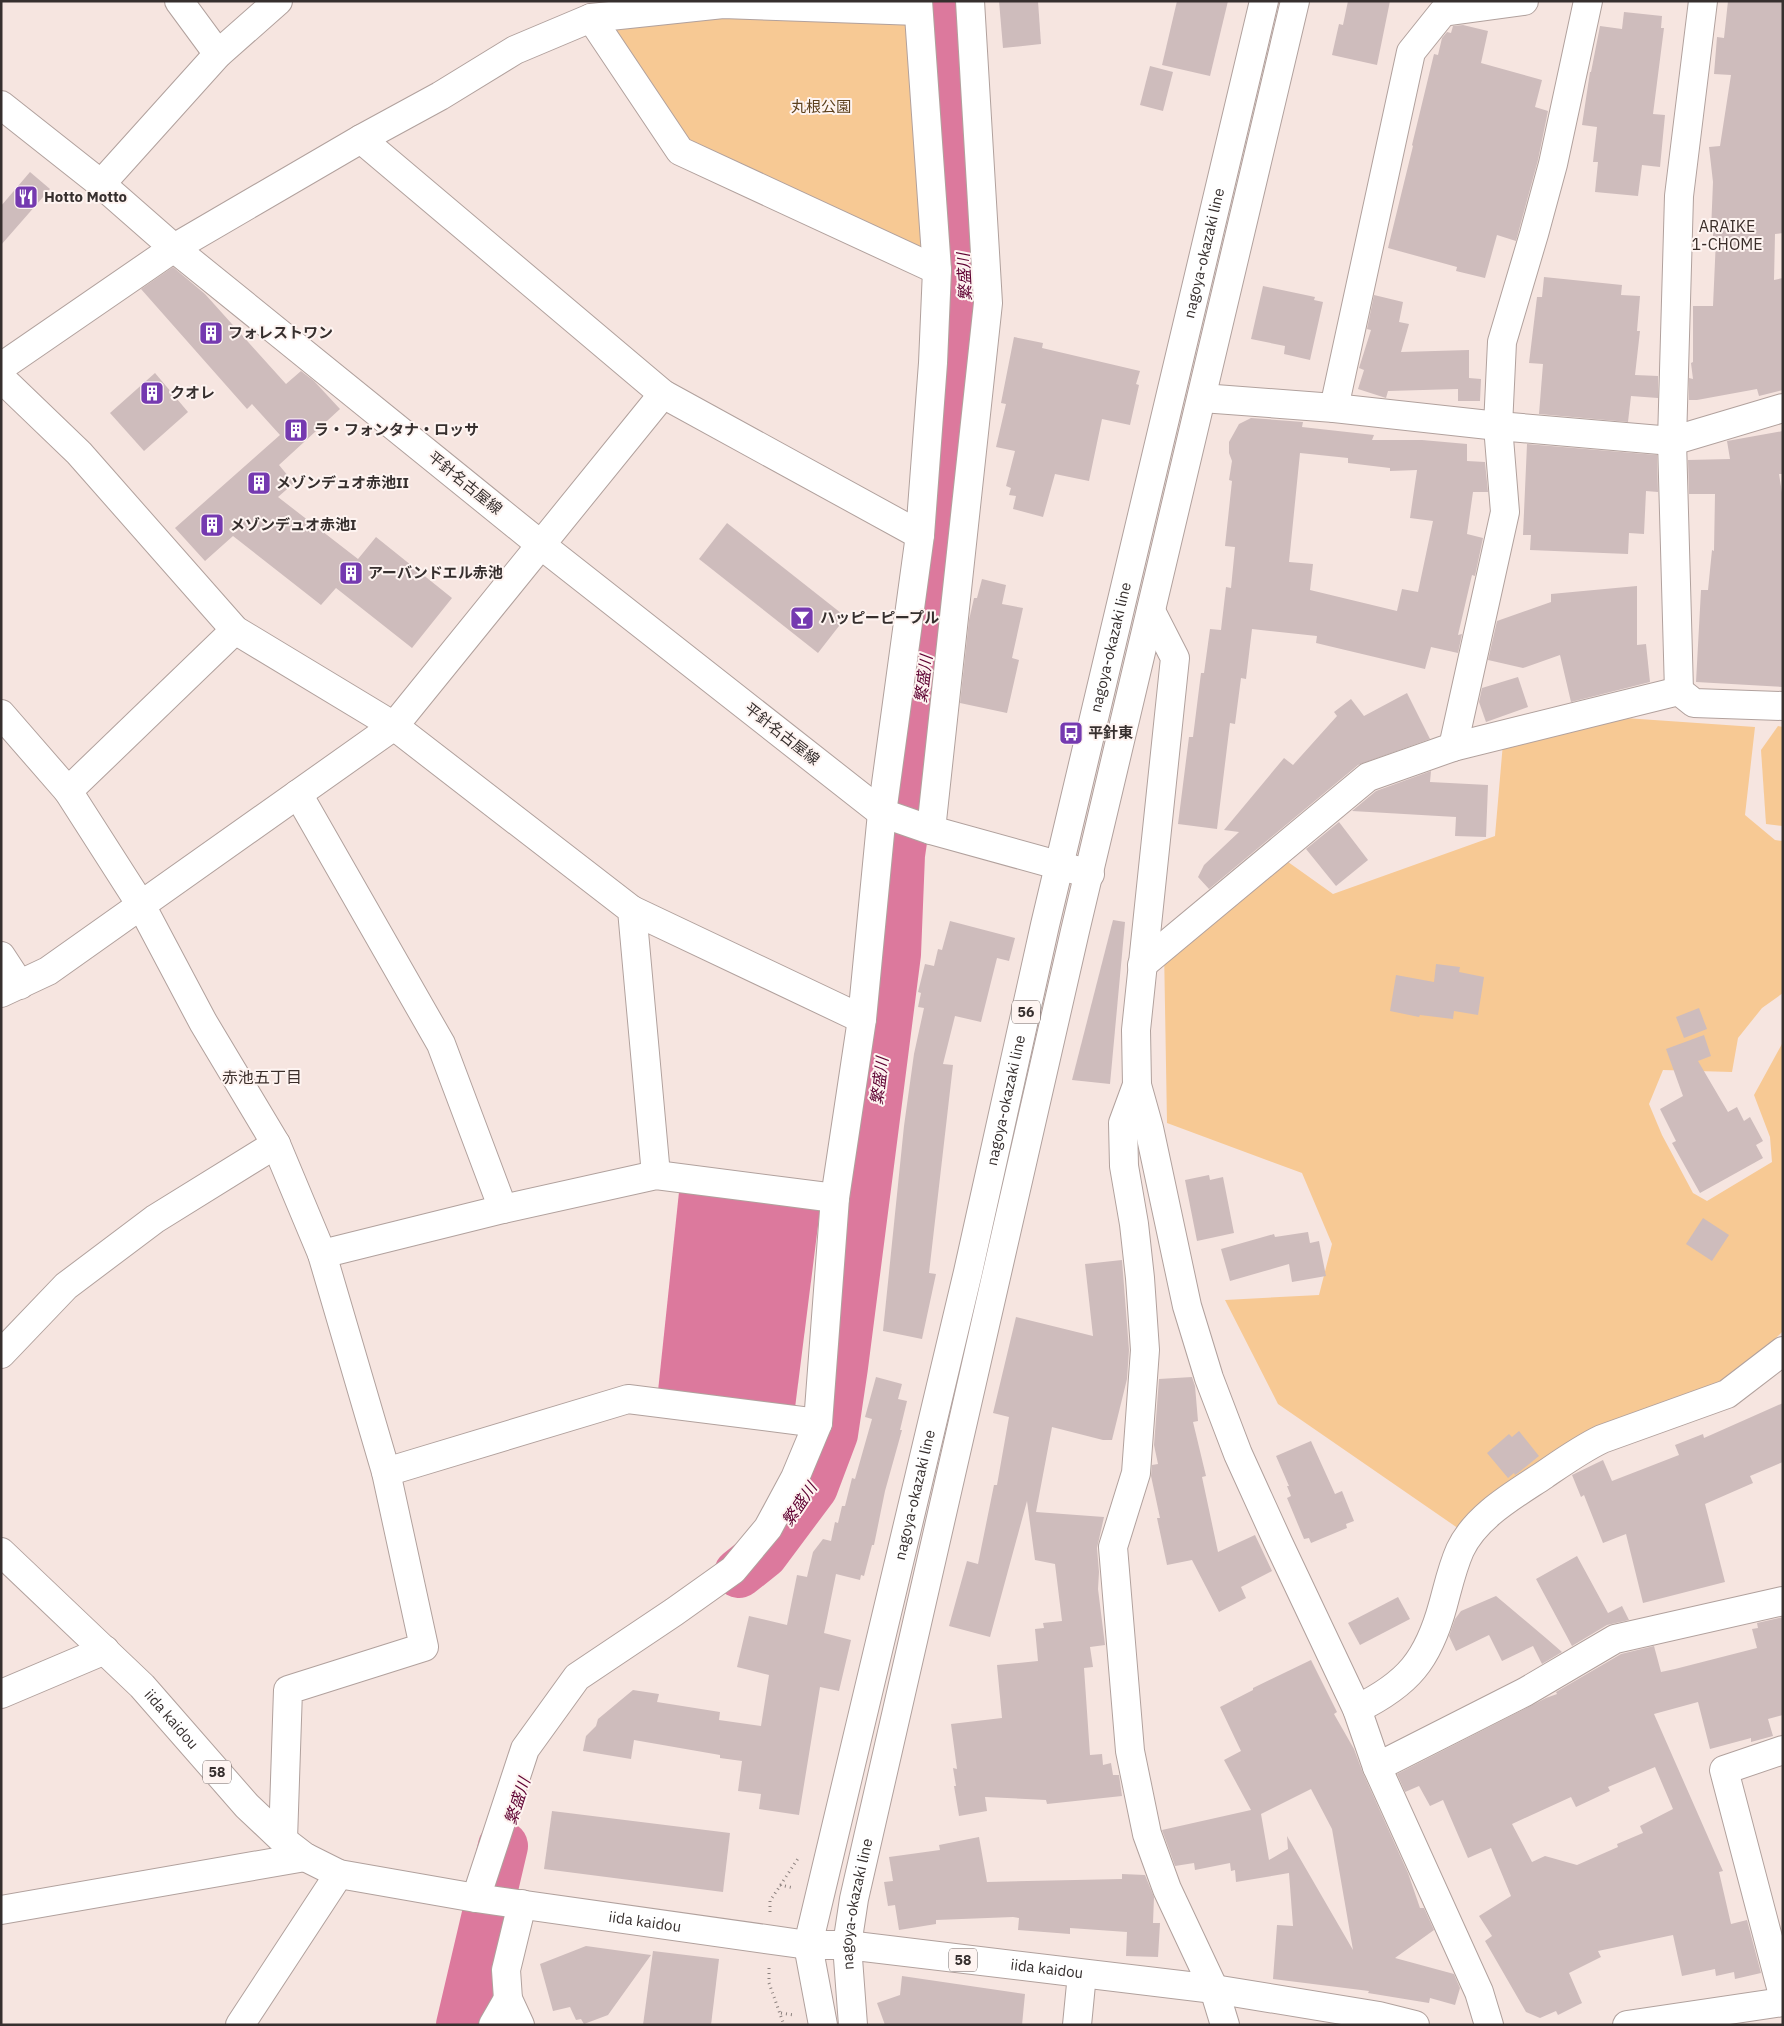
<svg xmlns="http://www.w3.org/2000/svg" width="1784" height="2026" font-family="'IBM Plex Sans','Noto Sans JP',sans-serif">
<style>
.green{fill:#f7c994}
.water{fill:#dc799d}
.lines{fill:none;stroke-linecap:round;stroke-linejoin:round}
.river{stroke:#dc799d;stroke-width:50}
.building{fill:#cebcbc;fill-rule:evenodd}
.street-casing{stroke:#b1a19d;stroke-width:30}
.secondary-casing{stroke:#b1a19d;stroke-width:30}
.primary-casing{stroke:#b1a19d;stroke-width:30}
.path{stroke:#8d827f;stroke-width:3;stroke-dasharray:1 4;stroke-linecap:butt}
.street{stroke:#fff;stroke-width:28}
.secondary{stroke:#fff;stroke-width:28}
.primary{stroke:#fff;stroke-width:28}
.labels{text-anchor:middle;stroke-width:4;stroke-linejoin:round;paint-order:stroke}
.shield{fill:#fef4f1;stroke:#726a68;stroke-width:1}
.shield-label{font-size:14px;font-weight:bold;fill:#362f2e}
.park-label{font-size:15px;fill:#5c401c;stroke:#fef4f1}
.poi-label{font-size:15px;font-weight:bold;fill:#362f2e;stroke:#fef4f1;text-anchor:start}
.street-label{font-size:15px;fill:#362f2e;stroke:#fef4f1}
.neighbourhood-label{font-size:16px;fill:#3b2e2a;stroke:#fef4f1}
.water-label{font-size:16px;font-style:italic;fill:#5e0031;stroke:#fef4f1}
</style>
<rect width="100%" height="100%" fill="#f6e5e0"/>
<g class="green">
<path d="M723,8L913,15L933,263L682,148L601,30Z"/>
<path d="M1625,718L1755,727L1745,815L1775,840L1783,841V993L1762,1008L1738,1038L1732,1072L1663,1070L1649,1104L1662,1135L1693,1193L1707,1201L1772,1162L1770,1137L1754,1095L1783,1042V1331L1731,1383L1590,1429L1539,1468L1478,1542L1278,1404L1225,1300L1319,1295L1332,1244L1302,1173L1167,1123L1164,948L1274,852L1333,894L1495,836L1503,743Z"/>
<path d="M1778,726L1783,727V826L1766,824L1761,750Z"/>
</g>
<path class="water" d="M679,1192L820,1210L795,1408L658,1391Z"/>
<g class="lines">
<g class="river">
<path d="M739,1573L763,1554L813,1487L833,1434L843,1367L896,954L900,855L918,732L967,335L949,1"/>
<path d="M461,2025L503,1846"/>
</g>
</g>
<g class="building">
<path d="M999,1H1038L1041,44L1003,48Z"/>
<path d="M1177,1H1228L1210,76L1162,65Z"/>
<path d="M1348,1H1390L1377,65L1332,55L1339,24L1343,25Z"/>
<path d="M1728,1H1783V233L1775,234L1774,280L1783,278V390L1759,396L1757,389L1697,400H1689V378L1693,379L1691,363L1693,362V306H1713L1716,239H1713V231H1711L1713,182L1709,147L1720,146L1731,75L1714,74L1717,37L1724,38Z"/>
<path d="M1624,12L1662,16L1661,28H1664L1653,114L1665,115L1660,167L1642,165L1638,196L1595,192L1598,162H1593L1597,127L1582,125L1590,72H1591L1600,26L1622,29Z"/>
<path d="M1463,25L1488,31L1481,63L1542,80L1535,107L1548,111L1538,160L1516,241L1497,235L1485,278L1456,271L1457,267L1388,248L1413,146L1412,145L1434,54L1438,55L1442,38L1447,32L1451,33L1453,26Z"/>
<path d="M1150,66L1173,72L1163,111L1140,105Z"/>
<path d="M30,172L50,189L1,245V206Z"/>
<path d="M173,267L205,294L286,384L301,371L314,381L340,409L279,465L294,483L278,497L358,559L376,537L452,598L412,648L336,588L321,605L233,536L205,561L175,528L280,435L252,404L247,409L141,289Z"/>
<path d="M1544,277L1622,285L1621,295L1640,296L1637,331H1640L1635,375L1658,376V398L1631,396L1628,422L1539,414L1543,364L1529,363L1537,297H1542Z"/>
<path d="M1263,286L1315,297L1314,300L1323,302L1310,360L1284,354L1285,346L1251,339Z"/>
<path d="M1374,295L1403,302L1399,322L1409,324L1401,352L1469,350V378L1481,379L1480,401H1458V389L1388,391L1386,398L1358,389L1364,370L1359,368L1371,330L1367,329Z"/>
<path d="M1014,337L1043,343L1042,348L1140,371L1136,384L1139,385L1130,425L1102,419L1089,481L1055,474L1043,517L1013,509L1016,496L1009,495L1011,488L1006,486L1015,451L996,447L1006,404L1001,403Z"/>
<path d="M155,373L188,412L144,451L110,413Z"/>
<path d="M1251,418L1303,422L1302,427L1374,435L1372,440H1422L1467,444V461L1485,462L1488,492H1473L1467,534L1483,538L1475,576L1472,575L1458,635L1462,634L1458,653L1431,647L1425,669L1316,643L1317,636L1252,629L1246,679L1241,678L1235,724L1230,723L1217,829L1178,824L1189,737H1193L1201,673H1204L1210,629L1221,630L1226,587L1231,588L1235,547L1225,546L1232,481L1229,480L1232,461L1229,453V442L1239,424ZM1300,453L1348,458V463L1390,468V471L1417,470L1410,518L1433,521L1418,592L1402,589L1397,611L1310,590L1313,564L1289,562Z"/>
<path d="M1783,431V474H1779L1783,499V687L1696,682L1701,590H1708L1712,550L1714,551L1715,494H1689L1688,460L1730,459L1727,441Z"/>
<path d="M1527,444L1657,455L1658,492L1646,491L1644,534L1629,533L1628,554L1530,550L1531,535H1523Z"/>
<path d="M727,523L846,617L818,653L699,559Z"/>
<path d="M982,579L1006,585L1002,604L1023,608L1012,658L1019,660L1007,713L960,703L969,620L974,598H977Z"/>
<path d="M1637,586V645L1646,644L1650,682L1571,702L1560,655L1523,668L1488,660L1497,621L1551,602V594Z"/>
<path d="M1518,677L1528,707L1486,722L1479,702L1482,688Z"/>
<path d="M1407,693L1430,739L1358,765L1209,889L1198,877L1204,865L1239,832L1224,830L1284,758L1293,765L1337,716L1334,712L1351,699L1364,716Z"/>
<path d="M1431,771L1430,782L1488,785L1486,837L1455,836L1456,817L1352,811L1376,791Z"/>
<path d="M1339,822L1368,860L1336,886L1306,849Z"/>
<path d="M1113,920L1125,922L1110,1084L1072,1080Z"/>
<path d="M950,921L1015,938L1009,961L997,958L981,1022L955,1016L943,1064L953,1065L929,1273L936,1274L922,1339L883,1331L904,1126L914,1054L924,1008L918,1007L921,993L918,992L925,964L934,966L938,949L942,950Z"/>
<path d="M1436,964L1460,967L1459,972L1484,977L1478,1015L1454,1011L1453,1019L1420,1015L1419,1017L1390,1011L1396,975L1434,982Z"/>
<path d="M1699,1008L1707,1029L1684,1038L1676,1017Z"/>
<path d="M1704,1035L1711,1056L1698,1061L1728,1112L1737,1107L1744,1121L1750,1117L1763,1141L1756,1145L1763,1158L1700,1193L1672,1143L1676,1141L1660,1109L1683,1096L1666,1049Z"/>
<path d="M1209,1175L1210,1180L1223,1177L1234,1233L1197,1241L1185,1180Z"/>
<path d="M1703,1218L1729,1235L1712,1261L1686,1244Z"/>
<path d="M1308,1232L1310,1243L1319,1241L1326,1276L1292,1282L1289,1264L1230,1281L1221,1249L1274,1234L1275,1237Z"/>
<path d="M1122,1260L1129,1350L1127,1379L1112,1440H1103L1052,1427L1036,1512L1104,1517L1097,1548L1099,1572L1098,1589L1105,1645L1090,1647L1093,1667L1084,1668L1090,1755L1102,1754L1103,1765L1111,1763L1113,1775H1119L1122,1796L1047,1804L1046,1800L985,1797L987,1811L959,1816L954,1786H956L953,1768L957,1769L951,1724L1002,1718L997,1665L1038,1661L1035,1629L1044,1628L1043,1623L1062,1621L1055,1564L1035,1560L1027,1501L990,1637L949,1626L967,1561L978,1564L994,1485H997L1009,1417L993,1413L1016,1317L1093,1336L1085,1264Z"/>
<path d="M876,1377L902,1384L898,1399L907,1401L900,1430H902L885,1491L874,1545H872L864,1576L861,1575L860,1580L836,1574L824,1633L851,1640L839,1691L820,1687L799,1815L759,1809L761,1794L738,1791L742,1761L720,1758V1755L634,1740L631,1759L583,1751L586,1736L596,1726L598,1719L633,1690L659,1694L657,1702L720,1712L719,1720L761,1726L769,1675L737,1667L749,1616L787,1625L797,1575L807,1577L813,1552L823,1539L831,1541L835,1522L838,1523L842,1506H845L852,1478L855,1479L872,1419L865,1417Z"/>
<path d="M1192,1377L1195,1386L1198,1421L1193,1422L1206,1476L1202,1477L1218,1552L1255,1535L1272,1571L1241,1587L1246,1598L1219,1612L1192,1560L1167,1565L1157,1518H1160L1151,1476L1152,1465L1158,1464L1154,1445L1159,1379Z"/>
<path d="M1783,1403V1462L1750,1476L1753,1483L1705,1504L1725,1582L1643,1603L1626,1534L1603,1543L1584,1495L1581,1497L1572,1475L1603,1460L1612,1481L1679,1455L1675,1445L1703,1434L1704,1438Z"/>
<path d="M1519,1431L1539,1456L1518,1473L1515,1475L1514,1473L1508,1478L1487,1453L1509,1434L1512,1437Z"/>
<path d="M1311,1441L1335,1494L1342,1491L1354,1521L1346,1524L1347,1528L1311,1543L1309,1538L1304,1539L1287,1498L1291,1496L1287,1486H1289L1276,1456Z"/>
<path d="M1577,1556L1608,1613L1622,1606L1629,1620L1607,1625L1572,1646L1536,1579Z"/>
<path d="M1496,1596L1547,1639L1562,1652L1542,1664L1533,1646L1502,1661L1489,1635L1456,1651L1449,1636L1455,1619L1461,1611Z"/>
<path d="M1398,1597L1410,1619L1360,1645L1348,1623Z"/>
<path d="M1783,1617V1715L1768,1719L1773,1736L1751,1742V1738L1710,1749L1698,1702L1654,1714L1723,1871L1719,1872L1731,1924L1747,1920L1761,1973L1735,1979L1734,1972L1716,1976L1715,1969L1682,1976L1673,1935L1598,1951L1601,1957L1569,1973L1582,2003L1558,2015L1556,2011L1540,2018L1526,2012L1485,1941L1492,1936L1479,1916L1511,1896L1491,1848L1468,1858L1443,1800L1430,1806L1419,1786L1405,1792L1397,1774L1546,1698L1557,1694L1556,1692L1621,1654L1654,1646L1661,1672L1675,1669L1757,1648L1752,1629L1758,1628L1757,1623ZM1655,1767L1673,1809L1640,1826L1643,1833L1617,1844L1618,1847L1577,1865L1545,1856L1532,1862L1512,1824L1571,1797L1576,1807L1610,1791L1608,1787Z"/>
<path d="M1311,1660L1337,1712L1334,1714L1354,1749L1363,1773L1408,1873L1420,1908H1424L1434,1930L1395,1958L1454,1974L1460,1988L1455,2005L1430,1998L1429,2003L1368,1993L1369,1991L1273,1979L1277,1925L1293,1926L1289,1873L1236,1882L1235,1870L1231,1871L1230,1863L1195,1870L1194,1863L1175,1866L1162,1830L1251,1810L1224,1760L1241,1751L1220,1707L1253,1690V1688ZM1311,1789L1332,1829L1353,1950L1287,1836L1288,1849L1269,1860L1261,1814Z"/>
<path d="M552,1811L730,1833L723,1892L544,1869Z"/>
<path d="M979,1837L987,1882L1122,1879V1874L1145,1875L1154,1897L1153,1923H1160L1158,1957L1126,1956L1127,1932L1070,1928V1934L1018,1930L1019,1918L1013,1917L936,1920V1924L899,1930L895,1905L888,1906L884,1882L893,1881L889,1857L940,1850L939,1845Z"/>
<path d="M586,1946L651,1955L608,2015L584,2024L581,2019L576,2020L570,2007L553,2011L540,1964Z"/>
<path d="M653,1951L719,1959L711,2025H643Z"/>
<path d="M902,1976L1025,1994L1022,2025H885L877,2003L900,1995Z"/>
</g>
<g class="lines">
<g class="street-casing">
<g id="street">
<path d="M179,1L218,54"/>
<path d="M918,11L723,4L591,18L515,50L440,96L361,139L663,394L920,535"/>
<path d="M591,18L680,151L937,270"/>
<path d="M101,184L218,54L278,1"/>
<path d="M1,378L79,453L235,630L394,726L632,910L656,1175"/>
<path d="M1202,398L1334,408L1498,426L1672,441L1783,408"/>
<path d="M1334,408L1411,52L1443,12L1524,1"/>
<path d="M1679,691L1672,441L1679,196L1703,1"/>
<path d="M1,714L68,791L141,905L203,1022L276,1144L322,1254L386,1472L424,1647L288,1690L283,1840"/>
<path d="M1453,747L1679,691L1694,703L1783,706"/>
<path d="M68,791L235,630"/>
<path d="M298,794L441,1044L503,1209"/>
<path d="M931,830L988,303L970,1"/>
<path d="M632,910L862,1019"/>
<path d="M1,956L20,985"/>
<path d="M1142,965L1368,777L1453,747L1505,512L1498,426L1502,342L1534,234L1553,164L1588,1"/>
<path d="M1,993L48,971L394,726L663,394"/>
<path d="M1137,1085L1123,1123L1124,1166L1134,1224L1140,1278L1145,1350L1136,1473L1113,1547L1130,1751L1147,1834L1167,1889L1214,1989L1225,2025"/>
<path d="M322,1254L503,1209L656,1175L835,1198"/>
<path d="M1,1354L66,1286L155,1219L276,1144"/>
<path d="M386,1472L628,1399L818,1423"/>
<path d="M1,1694L105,1650"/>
<path d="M1357,1709C1408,1684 1428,1660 1443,1605C1448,1587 1452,1568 1460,1550C1476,1516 1514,1495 1544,1475C1563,1462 1581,1449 1602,1439L1727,1394L1783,1351"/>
<path d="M1783,1750L1724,1770L1783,1995"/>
<path d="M1377,1767L1525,1692L1615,1639L1783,1601"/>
<path d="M476,1898L525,1749L577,1677L674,1612L733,1570L768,1528L795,1478L818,1423L835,1198L862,1019L882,813L920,535L933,363L937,270L918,1"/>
<path d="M1,1910L305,1857"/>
<path d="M240,2025L339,1874"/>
<path d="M493,2025L508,1999"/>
<path d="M520,2025L508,1999L506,1970L522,1904"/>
<path d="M1077,2025L1082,1974"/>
</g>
</g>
<g class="secondary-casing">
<g id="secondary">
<path d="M1,105L101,184L174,248L541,545L882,813L931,830L1090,874"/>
<path d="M1,367L174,248L361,139"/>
<path d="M1151,611L1175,658L1136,1030L1137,1085L1149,1128L1187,1306L1209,1378L1238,1454L1278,1542L1357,1709L1377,1767L1479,1992L1489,2025"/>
<path d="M1627,2025L1783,2002"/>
</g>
</g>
<g class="primary-casing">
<g id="primary">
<path id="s1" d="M1,1552L142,1686L247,1806L283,1840L305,1857L339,1874L476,1898L808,1945H847L1214,1989L1379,2016L1415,2025"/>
<path id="s2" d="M823,2025L808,1945L968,1272L1045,925L1264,1"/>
<path id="s3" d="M853,2025L847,1945L854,1899L1075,931L1295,1"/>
</g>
</g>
<g class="path">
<path d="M780,1885L794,1888"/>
<path d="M770,1912V1901L799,1857"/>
<path d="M769,1968V1983L784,2025"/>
<path d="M781,2013L794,2015"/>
</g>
<use href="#street" class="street"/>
<use href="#secondary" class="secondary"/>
<use href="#primary" class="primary"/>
</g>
<defs>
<g id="restaurant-square" transform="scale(1.25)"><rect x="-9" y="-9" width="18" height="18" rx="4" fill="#753ab0" stroke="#fef4f1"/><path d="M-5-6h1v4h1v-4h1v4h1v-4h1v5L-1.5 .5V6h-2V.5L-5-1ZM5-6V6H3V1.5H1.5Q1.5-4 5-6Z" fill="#fff"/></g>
<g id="building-square" transform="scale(1.25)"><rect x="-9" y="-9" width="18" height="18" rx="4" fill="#753ab0" stroke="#fef4f1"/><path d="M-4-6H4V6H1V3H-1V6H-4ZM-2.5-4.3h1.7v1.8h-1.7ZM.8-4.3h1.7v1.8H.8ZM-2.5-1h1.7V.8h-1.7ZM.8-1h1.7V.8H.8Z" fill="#fff"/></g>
<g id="bar-square" transform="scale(1.25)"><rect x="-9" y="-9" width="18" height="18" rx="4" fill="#753ab0" stroke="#fef4f1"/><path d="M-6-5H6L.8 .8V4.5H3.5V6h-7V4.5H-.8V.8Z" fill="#fff"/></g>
<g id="bus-square" transform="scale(1.25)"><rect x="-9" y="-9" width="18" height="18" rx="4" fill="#753ab0" stroke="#fef4f1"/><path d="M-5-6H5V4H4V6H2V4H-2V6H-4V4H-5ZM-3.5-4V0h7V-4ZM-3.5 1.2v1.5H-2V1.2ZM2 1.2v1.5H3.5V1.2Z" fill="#fff"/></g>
</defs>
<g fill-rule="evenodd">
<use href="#restaurant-square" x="26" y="197"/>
<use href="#building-square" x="211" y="333"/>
<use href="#building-square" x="152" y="393"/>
<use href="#building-square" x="296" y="430"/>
<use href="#building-square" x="259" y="483"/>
<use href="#building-square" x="212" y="525"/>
<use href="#building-square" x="351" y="573"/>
<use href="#bar-square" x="802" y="618"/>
<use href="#bus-square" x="1071" y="733"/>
</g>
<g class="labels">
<g class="shield">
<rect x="1012" y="1000.5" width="28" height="23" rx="4"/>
<rect x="203" y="1760.5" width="28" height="23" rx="4"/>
<rect x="949" y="1948.5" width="28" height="23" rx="4"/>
</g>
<g class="shield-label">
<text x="1026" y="1017">56</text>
<text x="217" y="1777">58</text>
<text x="963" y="1965">58</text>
</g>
<g class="park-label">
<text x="821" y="112">丸根公園</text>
</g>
<g class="poi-label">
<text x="44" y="202">Hotto Motto</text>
<text x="228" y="338">フォレストワン</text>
<text x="170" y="398">クオレ</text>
<text x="314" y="435">ラ・フォンタナ・ロッサ</text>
<text x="276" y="488">メゾンデュオ赤池II</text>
<text x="230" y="530">メゾンデュオ赤池I</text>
<text x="368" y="578">アーバンドエル赤池</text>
<text x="820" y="623">ハッピーピープル</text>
<text x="1088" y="738">平針東</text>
</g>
<g class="street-label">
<text dy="5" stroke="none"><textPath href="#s2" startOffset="1819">nagoya-okazaki line</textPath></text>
<text transform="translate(465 483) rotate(39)" y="5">平針名古屋線</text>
<text dy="5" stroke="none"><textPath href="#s2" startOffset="1414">nagoya-okazaki line</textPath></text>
<text transform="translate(782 734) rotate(38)" y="5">平針名古屋線</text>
<text dy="5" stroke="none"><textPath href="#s2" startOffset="949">nagoya-okazaki line</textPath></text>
<text dy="5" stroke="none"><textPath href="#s2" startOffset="544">nagoya-okazaki line</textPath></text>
<text dy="5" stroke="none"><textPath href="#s1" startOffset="239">iida kaidou</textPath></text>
<text dy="5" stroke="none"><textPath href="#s3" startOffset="122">nagoya-okazaki line</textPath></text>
<text dy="5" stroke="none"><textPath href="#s1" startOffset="779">iida kaidou</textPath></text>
<text dy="5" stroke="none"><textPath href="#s1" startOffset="1184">iida kaidou</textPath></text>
</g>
<g class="neighbourhood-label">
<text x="1727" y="232">ARAIKE<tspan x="1727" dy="18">1-CHOME</tspan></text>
<text x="262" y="1083">赤池五丁目</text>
</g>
<g class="water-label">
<text transform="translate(964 277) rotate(-93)" y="6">繁盛川</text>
<text transform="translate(923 679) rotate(-83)" y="6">繁盛川</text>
<text transform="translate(879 1081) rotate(-83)" y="6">繁盛川</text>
<text transform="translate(799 1504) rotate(-56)" y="6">繁盛川</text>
<text transform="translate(517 1801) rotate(-72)" y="6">繁盛川</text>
</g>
</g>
<rect width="1784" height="2026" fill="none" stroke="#362f2e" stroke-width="5"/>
</svg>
